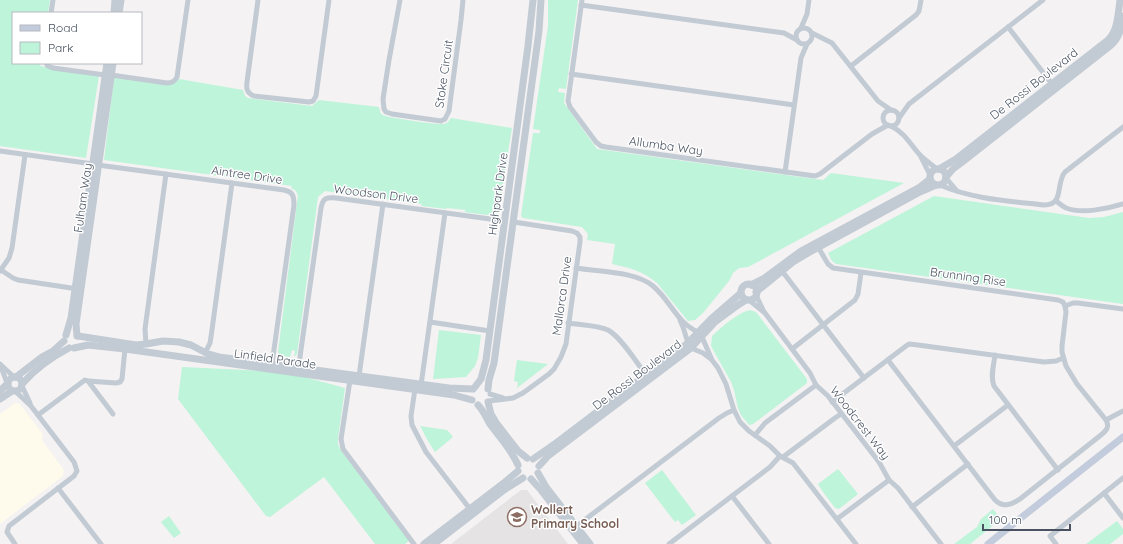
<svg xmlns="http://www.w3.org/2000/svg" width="1123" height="544" font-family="Quicksand,sans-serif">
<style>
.commercial{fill:#fefbec}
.education{fill:#e5e3e4}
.green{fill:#bef4da}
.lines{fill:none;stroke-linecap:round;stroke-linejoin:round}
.minor{stroke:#c2cad4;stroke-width:5}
.tertiary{stroke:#c2cad4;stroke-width:7}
.secondary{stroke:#c3ccdc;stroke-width:7}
.labels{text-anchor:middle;stroke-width:3;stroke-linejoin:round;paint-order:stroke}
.street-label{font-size:12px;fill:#485261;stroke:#fff}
.education-label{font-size:12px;font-weight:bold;fill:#785e54;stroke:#fff;text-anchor:start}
</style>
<rect width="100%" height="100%" fill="#f4f2f2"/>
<path class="commercial" d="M15,403H19L43,434L42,440L64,470L63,476L0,524V414Z"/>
<path class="education" d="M521,490H527L568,544H451Z"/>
<g class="green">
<path d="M0,0H50L48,13H13V63H41L40,66L99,76L86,158L0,146Z"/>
<path d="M548,0H578L566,89L559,88L558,92L565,93L564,103L597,149L823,180L831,173L904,183L748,267L739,268L733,273L729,281L703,313L695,320L688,321L657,283C643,271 630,268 612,264L615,244L587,240L588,234L582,227L523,218L521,216L533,133H540V130L533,129L548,26Z"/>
<path d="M114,78L175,82L179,79L243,90L245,96L248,98L312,106L319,100L379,107C380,111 380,114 383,115C387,118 440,125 444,124C448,123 449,121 451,118L512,128L498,214H496L495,216L464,212L466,210L447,208L446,209L421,206L422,204L325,191L318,197L297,354L294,357L295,351L292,350L290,357L280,356L278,352L298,195L295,190L291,188L292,186L104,160Z"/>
<path d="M934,196L1089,218L1104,217L1123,212V304L836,264L832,261L828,253Z"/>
<path d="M750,310L756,312L807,379V383L753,424L749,425L741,415L738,408L734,390L731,382L711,346L712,336C722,327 737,313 750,310Z"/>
<path d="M439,330L481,335L478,358L475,366L466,377L433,379Z"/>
<path d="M517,360L548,364L517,388L518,382L514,381Z"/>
<path d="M182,367L286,372L345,388L338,438V444L340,449L409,541L405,544H375L324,477L270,517L266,516L178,399Z"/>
<path d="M420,426L447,430L453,437L435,452L428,441Z"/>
<path d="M838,469L858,494L839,509L835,508L823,492L818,484Z"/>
<path d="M662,470L696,515L682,525L678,520L675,522L645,483Z"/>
<path d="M993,509L1001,519L970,544H954L977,527L981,519Z"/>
<path d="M169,516L181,533L174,538L161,522Z"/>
<path d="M1117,521L1123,529V534L1110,544H1086Z"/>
</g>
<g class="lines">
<g class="minor">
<path d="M258,0L247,82C246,89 247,93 254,96L309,102L313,101L316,96L329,0"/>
<path d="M400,0L389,60L383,99L384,109L386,112L392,114L441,121L445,119L449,111L461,20L463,0"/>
<path d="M582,0L568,101L570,107L596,142L601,146L606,147L815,176L820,174L872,134L888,125"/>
<path d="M581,5L784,33L797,40"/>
<path d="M51,13L53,0"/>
<path d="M1008,27L1052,84"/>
<circle cx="804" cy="36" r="8"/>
<path d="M801,28L807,14L809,0"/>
<path d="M812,33L832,43L878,101L891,110"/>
<path d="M46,63L48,66L53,68L105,75"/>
<path d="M851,66L916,15L919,11L921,0"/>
<path d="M571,74L794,105"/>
<path d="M111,75L167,83C172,83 175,81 177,77L188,0"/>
<circle cx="891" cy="118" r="8"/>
<path d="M899,118L909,104L1043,0"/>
<path d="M891,126C905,133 910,144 920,155C925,160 932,165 937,169"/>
<path d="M0,151L93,164"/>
<path d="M921,157L930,175"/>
<path d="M98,165L284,190C293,192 294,196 294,205L272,364"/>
<path d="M785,172L801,58L807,44"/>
<path d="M946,178L957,191"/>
<path d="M940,185C972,199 1009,201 1044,205C1065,205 1055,184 1065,172L1123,127"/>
<path d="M1056,201C1059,203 1062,206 1066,208C1082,214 1107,209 1123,204"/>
<path d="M818,247L828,264L833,268L1058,300L1063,302L1065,306L1073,303H1078L1123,309"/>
<path d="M576,268C600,272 635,271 653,286C670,300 677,323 698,332"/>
<path d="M1,270L13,278L18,280L78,289"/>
<path d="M0,271L9,258L12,248L25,155"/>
<path d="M782,271L864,378"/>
<path d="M756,295L764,312"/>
<path d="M749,300L765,313L810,373L816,385L828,396L879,462L889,480L898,488L941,544"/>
<path d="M1065,306L1066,312L1062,346V352L1066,366L1077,384L1106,420"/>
<path d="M680,320L683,327L688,343"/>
<path d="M430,322L490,331"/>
<path d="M568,323C580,325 597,325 608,330C621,337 637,363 646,375"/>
<path d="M702,337L712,360L718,368L726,384L734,410L740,422L749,431L770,446L780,456L793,463L856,544"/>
<path d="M146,344L145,329L166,174"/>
<path d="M691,348L703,353L711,359"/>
<path d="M792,349L855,300L858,294L861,273"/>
<path d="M205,353L210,343L211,337L232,183"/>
<path d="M995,355C994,364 990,377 994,386L1058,470"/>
<path d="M888,360L995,500C1003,508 1011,505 1020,499L1101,435C1106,431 1110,427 1106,420L1123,411"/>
<path d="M0,364L7,383"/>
<path d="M1,365L14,377"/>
<path d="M298,371L321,208C323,198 326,197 336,198L505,221"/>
<path d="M359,376L383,204"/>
<path d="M350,380L341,439L343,449L414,544"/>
<path d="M88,381L116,383L120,382L122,379L125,349"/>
<path d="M421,385L445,213"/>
<path d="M22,386L30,403"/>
<path d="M415,389L411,416L412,425L426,452L470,509"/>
<path d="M490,394L503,398"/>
<path d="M489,401L513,398L523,393L549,374L554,369L561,357L566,344L580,242V237L577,233L572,231L514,222"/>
<path d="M832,402L906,346L909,344L918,345L1044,362L1056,361L1063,358"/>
<path d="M38,415L85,380L88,381L113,414"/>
<path d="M755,435L765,423L816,385"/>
<path d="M954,446L1008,405"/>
<path d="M783,457L835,418L841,414"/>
<path d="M58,488L101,544"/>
<path d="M1104,493L1123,518"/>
<path d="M732,496L769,544"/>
<path d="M912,507L968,464"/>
<path d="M837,519L889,480"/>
<path d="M574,528L719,418L727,413L734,410"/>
<path d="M15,544L7,532L9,526L74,476L77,471L74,462L31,406L15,391"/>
<path d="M669,544L770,467L780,456"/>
<path d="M1056,544L1050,536L1123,478"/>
</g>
<g class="tertiary">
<path d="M114,13L115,0"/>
<path d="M119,13L121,0"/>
<circle cx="938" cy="177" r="8"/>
<path d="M939,169L956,159L1108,40C1118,30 1118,14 1120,0"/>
<path d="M946,177L953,169L961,163L1110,46C1120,38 1121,28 1123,16"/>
<circle cx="749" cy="292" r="8"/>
<path d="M751,285L763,279L801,251L920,187L930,179"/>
<path d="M756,292L793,262L808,253L920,192L936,185"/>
<path d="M66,335L71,318L107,63"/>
<path d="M77,336L76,324L113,63"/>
<path d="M78,336L136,345L146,344L163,341L179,342L191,345L208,354L219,357L449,388L473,389"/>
<path d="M74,348L88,345L125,349L454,395L472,400"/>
<circle cx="15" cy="384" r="7"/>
<path d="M16,377L42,357L53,351L64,341"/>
<path d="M22,384C35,369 52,357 69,348"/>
<path d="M475,387L481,379L486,360L528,46L533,0"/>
<path d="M488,389L489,380L494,363L539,31L541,0"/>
<path d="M0,391L7,384"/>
<path d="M0,399L12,391"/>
<path d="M488,402L491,414L497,424L518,451L527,458"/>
<path d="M478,405C484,411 486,418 490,424C500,438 511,449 518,465"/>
<path d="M533,459L556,443L688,343L711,319L741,293"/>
<path d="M539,466L548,456L691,348L715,322L738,305L746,300"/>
<path d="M538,473L546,487L590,544"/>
<path d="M531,479L541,490L583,544"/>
<path d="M424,544L505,482L518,471"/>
<path d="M434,544L504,490L523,478"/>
</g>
<path class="secondary" d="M988,544L1123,437"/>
</g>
<defs>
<g id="school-ring" transform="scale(1)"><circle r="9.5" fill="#fff" stroke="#8d6e63" stroke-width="1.5"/><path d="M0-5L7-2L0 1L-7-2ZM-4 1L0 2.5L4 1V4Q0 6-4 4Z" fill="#8d6e63"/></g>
</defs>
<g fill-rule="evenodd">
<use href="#school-ring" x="517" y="517"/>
</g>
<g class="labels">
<g class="street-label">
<text transform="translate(444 74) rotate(-82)" y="4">Stoke Circuit</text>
<text transform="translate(1034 84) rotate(-38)" y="4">De Rossi Boulevard</text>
<text transform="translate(666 146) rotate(8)" y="4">Allumba Way</text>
<text transform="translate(247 175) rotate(8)" y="4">Aintree Drive</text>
<text transform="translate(376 194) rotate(7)" y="4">Woodson Drive</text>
<text transform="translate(498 194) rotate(-82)" y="4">Highpark Drive</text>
<text transform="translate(83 198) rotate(-82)" y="4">Fulham Way</text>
<text transform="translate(968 277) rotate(8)" y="4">Brunning Rise</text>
<text transform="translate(562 296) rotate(-82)" y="4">Mallorca Drive</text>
<text transform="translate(275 359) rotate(8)" y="4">Linfield Parade</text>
<text transform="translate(637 375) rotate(-37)" y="4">De Rossi Boulevard</text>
<text transform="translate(860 423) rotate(52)" y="4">Woodcrest Way</text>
</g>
<g class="education-label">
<text x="531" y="514">Wollert<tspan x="531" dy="14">Primary School</tspan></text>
</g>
</g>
<rect x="12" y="12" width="130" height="52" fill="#ffffff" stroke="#b6bac0"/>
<rect x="20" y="25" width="20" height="6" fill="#c3ccdc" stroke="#b6bac0"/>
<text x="48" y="32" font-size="12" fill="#485261">Road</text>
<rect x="20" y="42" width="20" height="12" fill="#bef4da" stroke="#b6bac0"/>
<text x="48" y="52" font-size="12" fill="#485261">Park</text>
<path d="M983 524v6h87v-6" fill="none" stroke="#485261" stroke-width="2"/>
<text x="989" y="524" font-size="12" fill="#485261" stroke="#ffffff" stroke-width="3" paint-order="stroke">100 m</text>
</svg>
